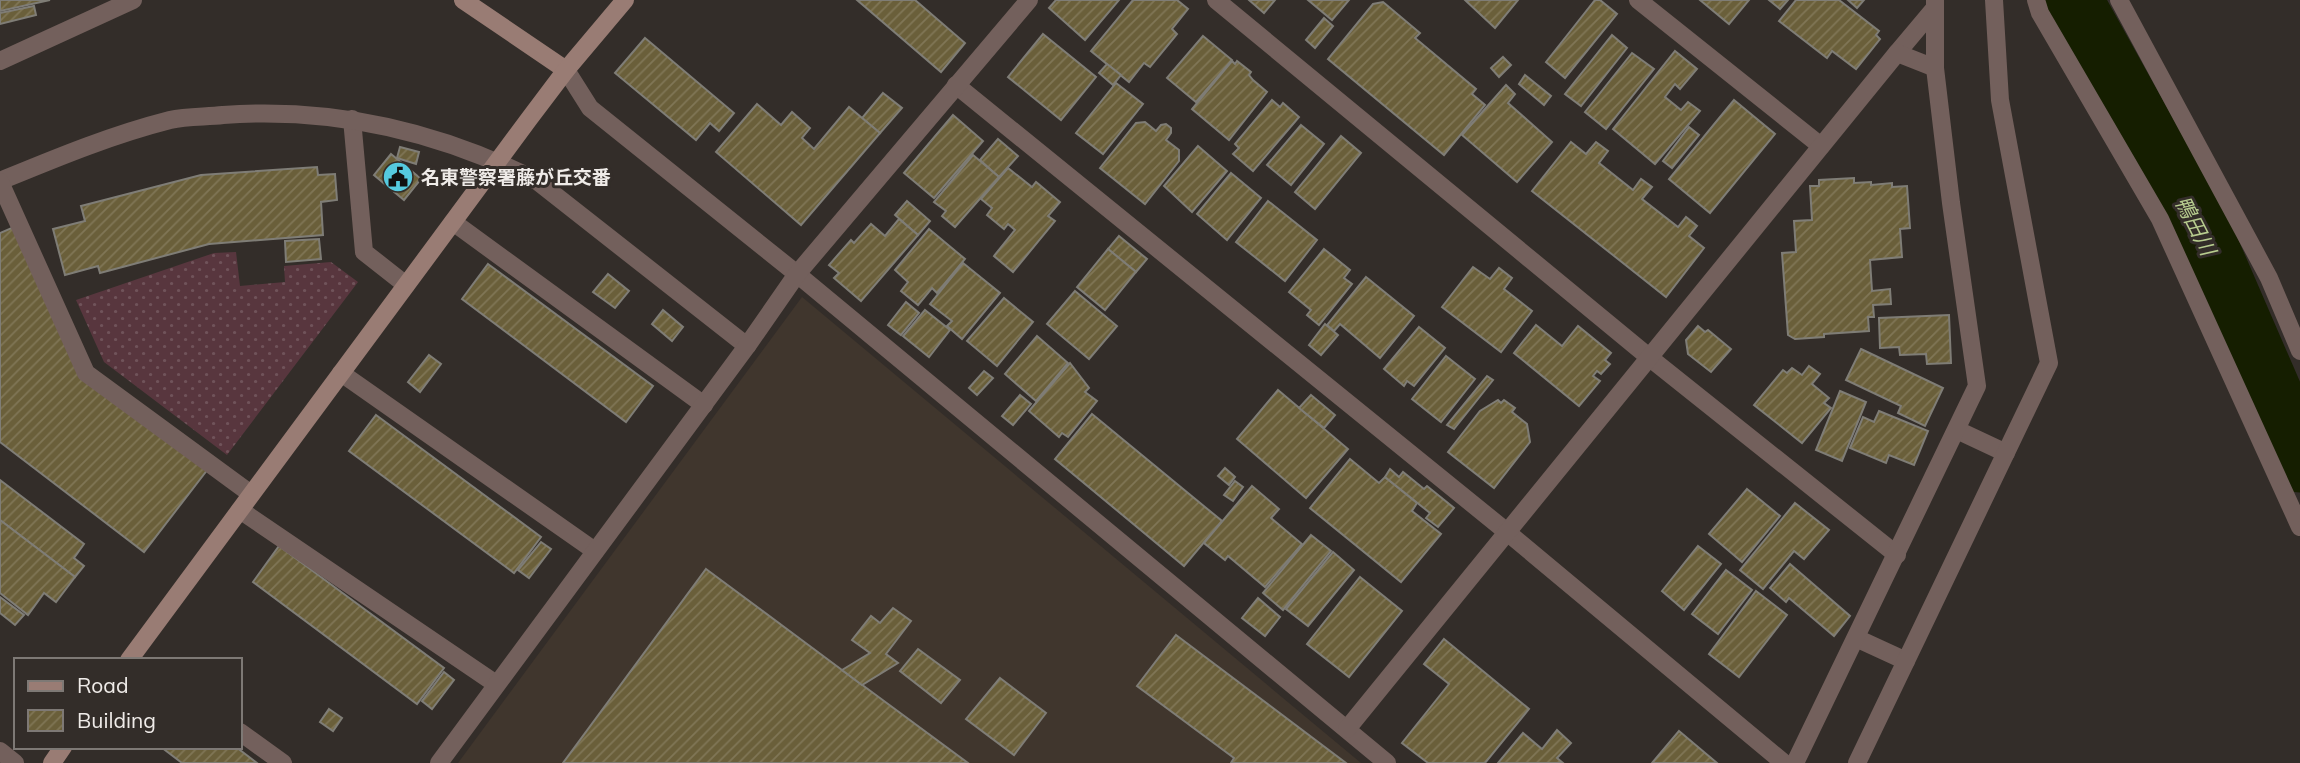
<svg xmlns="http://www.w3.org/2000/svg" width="2300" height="763" font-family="Mulish,'Noto Sans JP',sans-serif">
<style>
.built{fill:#40362d}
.grass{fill:url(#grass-dots)}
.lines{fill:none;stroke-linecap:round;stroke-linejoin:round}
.river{stroke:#151e00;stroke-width:63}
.building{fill:url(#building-hatch);stroke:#7f7d76;stroke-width:2}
.street{stroke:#73605c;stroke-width:18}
.secondary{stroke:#997c74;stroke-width:18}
.labels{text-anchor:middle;stroke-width:6;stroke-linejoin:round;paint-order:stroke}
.poi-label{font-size:19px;font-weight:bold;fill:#efebe8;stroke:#332d29;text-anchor:start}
.water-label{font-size:21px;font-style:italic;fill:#b7cc8e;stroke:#332d29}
</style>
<defs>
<pattern id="grass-dots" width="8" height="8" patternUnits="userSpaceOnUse" patternTransform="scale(1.75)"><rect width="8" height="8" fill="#58363e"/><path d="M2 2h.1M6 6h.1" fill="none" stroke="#70535a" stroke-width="1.8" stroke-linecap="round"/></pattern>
<pattern id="building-hatch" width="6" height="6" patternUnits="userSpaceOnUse" patternTransform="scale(1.75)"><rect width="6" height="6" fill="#6a5f3a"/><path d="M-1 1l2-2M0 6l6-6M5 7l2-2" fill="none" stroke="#807656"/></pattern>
</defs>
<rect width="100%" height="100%" fill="#332d29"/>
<path class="built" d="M802,297L1361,763H458Z"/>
<path class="grass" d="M236,252L240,286L285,282L284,266L331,262L358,282L227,455L104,362L76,300L214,253Z"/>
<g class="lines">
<path class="river" d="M2071,0L2202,235L2300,461"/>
</g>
<g class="building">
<path d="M0,0H50L0,11Z"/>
<path d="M857,0H915L965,43L941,72Z"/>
<path d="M1056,0H1119L1085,40L1049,8Z"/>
<path d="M1133,0H1177L1188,9L1172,29L1177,34L1150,67L1144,63L1129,82L1091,51Z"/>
<path d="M1249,0H1275L1264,13Z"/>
<path d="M1308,0H1349L1332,20Z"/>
<path d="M1465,0H1518L1495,28Z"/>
<path d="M1595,0H1600L1617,14L1565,78L1546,62Z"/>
<path d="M1700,0H1749L1729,24Z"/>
<path d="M1769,0H1788L1780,9Z"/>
<path d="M1796,0H1839L1879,31L1876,35L1880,39L1856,69L1832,51L1827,58L1779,21Z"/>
<path d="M1848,0H1864L1857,8Z"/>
<path d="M1383,2L1420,33L1415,38L1476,89L1472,94L1485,105L1444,155L1328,59L1373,4Z"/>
<path d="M34,6L36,15L0,24V13Z"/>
<path d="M1324,18L1333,26L1315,48L1306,40Z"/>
<path d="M1043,34L1096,77L1061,120L1008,77Z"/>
<path d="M1612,35L1627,48L1581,106L1565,94Z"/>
<path d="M1203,36L1232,60L1196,102L1167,78Z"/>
<path d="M645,38L734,113L719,131L710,123L696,140L615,73Z"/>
<path d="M1675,51L1697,69L1680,89L1675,84L1665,97L1681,110L1688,102L1700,111L1655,164L1613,129Z"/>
<path d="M1632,53L1654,69L1606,129L1585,112Z"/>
<path d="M1503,57L1511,65L1499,77L1491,68Z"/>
<path d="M1232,61L1235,64L1237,61L1251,72L1249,75L1253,80L1267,92L1229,140L1192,109Z"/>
<path d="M1107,64L1121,75L1113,85L1099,73Z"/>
<path d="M1525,75L1551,96L1544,105L1519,84Z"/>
<path d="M1116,83L1143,104L1103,154L1076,133Z"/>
<path d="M1506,85L1515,94L1508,103L1552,142L1517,182L1462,135Z"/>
<path d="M883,93L902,108L880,133L862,118Z"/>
<path d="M1272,100L1280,107L1283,103L1299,117L1253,171L1233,154L1239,148L1235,144Z"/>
<path d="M1734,100L1775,134L1710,213L1669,179Z"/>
<path d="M757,104L781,125L792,112L810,128L802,138L814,149L849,107L880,133L801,225L716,152Z"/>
<path d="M953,115L983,141L934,198L904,173Z"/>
<path d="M1145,122L1156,131L1161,125L1166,124L1171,128V133L1166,140L1179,150V161L1145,204L1100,168L1136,123Z"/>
<path d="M1301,125L1324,144L1291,185L1267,165Z"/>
<path d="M1689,127L1699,135L1672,168L1663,161Z"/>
<path d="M1341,136L1361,153L1315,209L1295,192Z"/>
<path d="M998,139L1018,156L999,177L980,160Z"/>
<path d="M1571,142L1586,154L1596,142L1608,151L1599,163L1633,190L1641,179L1652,187L1642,199L1678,227L1686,217L1697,226L1689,236L1704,248L1666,297L1532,191Z"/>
<path d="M1198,146L1227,171L1192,212L1164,186Z"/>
<path d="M400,147L419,152L416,164L397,158Z"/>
<path d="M391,154L421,179L404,200L374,175Z"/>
<path d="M973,155L999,177L955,227L942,216L946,211L934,202Z"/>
<path d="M317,167L318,175L335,174L337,200L321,202L323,235L209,244L100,273L98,266L65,275L53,229L85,221L81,206L201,175Z"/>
<path d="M1008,168L1032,187L1036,182L1060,202L1048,216L1055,221L1013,272L994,256L1015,230L1008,224L1004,229L987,215L992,208L981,199Z"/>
<path d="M1231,173L1261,198L1227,240L1197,214Z"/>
<path d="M1854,178V183L1871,182V185L1892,183V187L1907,186L1910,228L1900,229L1902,257L1870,260L1872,291L1890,289L1891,304L1873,305L1874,317H1868L1869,331L1824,334V337L1795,339L1788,335L1782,253L1796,252L1794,221L1812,220L1810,186H1819V180Z"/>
<path d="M907,201L930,221L918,235L895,215Z"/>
<path d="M1268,201L1317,240L1285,281L1236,242Z"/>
<path d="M899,219L918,235L861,301L834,278L839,273L829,265L851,240L854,243L871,224L885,236Z"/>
<path d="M14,227L81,372L208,469L144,552L0,442V233Z"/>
<path d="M929,229L965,259L937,293L932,288L918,305L901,291L908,282L895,270Z"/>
<path d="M1119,236L1147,259L1136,272L1108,249Z"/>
<path d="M319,239L321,259L286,262L285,241Z"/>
<path d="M1108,249L1136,272L1105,310L1077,287Z"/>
<path d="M1324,249L1350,270L1344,278L1352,284L1319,325L1307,315L1311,310L1289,292Z"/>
<path d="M963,263L1000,293L962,339L947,326L952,321L930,304Z"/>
<path d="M488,264L653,386L626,422L462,299Z"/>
<path d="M1473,267L1490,279L1499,268L1512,278L1504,289L1532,311L1501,352L1442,307Z"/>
<path d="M608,274L629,291L615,308L593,292Z"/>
<path d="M1366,277L1414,316L1380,358L1340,324L1334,331L1327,325Z"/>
<path d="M1075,291L1117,326L1089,359L1047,324Z"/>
<path d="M1004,298L1033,322L997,366L967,341Z"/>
<path d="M906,302L919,313L901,335L888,325Z"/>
<path d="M663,310L683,327L672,341L652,324Z"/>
<path d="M925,310L950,330L929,357L903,336Z"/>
<path d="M1949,315L1951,363L1927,364L1926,354L1900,355L1899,347L1880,348L1879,318Z"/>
<path d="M1325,324L1338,335L1321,355L1309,345Z"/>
<path d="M1536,325L1562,346L1578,326L1611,353L1605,360L1610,364L1601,374L1597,371L1593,376L1600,381L1579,406L1514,353Z"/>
<path d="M1698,326L1705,332L1708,330L1731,349L1711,372L1688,354L1686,340Z"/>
<path d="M1419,327L1445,348L1414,386L1407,381L1404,386L1384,369Z"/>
<path d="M1037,336L1068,363L1036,401L1005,374Z"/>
<path d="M1861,349L1943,388L1925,426L1898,413L1901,406L1846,380Z"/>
<path d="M429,355L441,364L420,392L408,382Z"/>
<path d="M1446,356L1475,379L1441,422L1412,399Z"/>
<path d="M1070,363L1089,388L1085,392L1097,401L1068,437L1062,433L1059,437L1029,411Z"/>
<path d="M1809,366L1820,374L1812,384L1829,398L1824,403L1831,408L1802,443L1754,405L1783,370L1787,373L1792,368L1802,375Z"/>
<path d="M984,371L993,378L977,395L969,388Z"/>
<path d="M1487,376L1493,380L1454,429L1447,425Z"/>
<path d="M1278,390L1348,449L1306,498L1237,439Z"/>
<path d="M1840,391L1866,402L1842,461L1816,450Z"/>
<path d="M1020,395L1031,404L1013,425L1002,416Z"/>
<path d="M1311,395L1335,415L1324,428L1299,408Z"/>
<path d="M1498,400L1501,403L1504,400L1515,408L1512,412L1527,424L1530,442L1494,488L1448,452L1480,411Z"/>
<path d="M1879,411L1928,431L1914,465L1889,455L1886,463L1850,448L1863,417L1874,422Z"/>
<path d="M1092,414L1222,521L1184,566L1055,459Z"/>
<path d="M376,415L541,537L514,573L349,451Z"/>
<path d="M1350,459L1379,483L1385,477L1417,503L1412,511L1441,534L1401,582L1310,508Z"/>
<path d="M1225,468L1235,477L1229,485L1218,476Z"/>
<path d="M1390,469L1399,477L1403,472L1424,489L1427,486L1454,508L1438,527L1426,518L1430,513L1385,477Z"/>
<path d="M0,480L84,544L74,558L84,566L75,577L0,520Z"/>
<path d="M1235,481L1243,487L1233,501L1224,495Z"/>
<path d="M1252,486L1279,509L1271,518L1302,544L1265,587L1228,556L1225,560L1204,543Z"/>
<path d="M1747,489L1780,516L1742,562L1709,534Z"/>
<path d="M1795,503L1829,530L1804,559L1794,551L1763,589L1740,570Z"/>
<path d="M0,520L75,577L56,602L44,593L28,615L0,593Z"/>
<path d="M1311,535L1331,551L1283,610L1263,593Z"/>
<path d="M541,542L551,549L529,578L518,570Z"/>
<path d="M279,546L444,668L417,704L253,582Z"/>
<path d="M1698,546L1721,564L1684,610L1662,591Z"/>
<path d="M1333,552L1354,570L1308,626L1286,609Z"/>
<path d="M1790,564L1850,616L1834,636L1789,598L1786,602L1770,588Z"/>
<path d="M706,569L842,670L968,763H563Z"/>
<path d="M1726,570L1752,590L1718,634L1692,614Z"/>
<path d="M1360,577L1402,611L1349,677L1307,644Z"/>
<path d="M1756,591L1787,615L1739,677L1709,654Z"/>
<path d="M0,597L24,615L15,625L0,613Z"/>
<path d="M1258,598L1280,617L1265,636L1242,618Z"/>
<path d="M893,608L911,621L886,654L898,663L862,685L842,670L870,653L852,640L871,616L880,623Z"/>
<path d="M1176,635L1346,763H1231L1234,758L1137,686Z"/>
<path d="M1444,639L1529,709L1485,763H1428L1402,743L1449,684L1424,664Z"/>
<path d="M918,649L960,680L941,703L900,671Z"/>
<path d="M444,672L454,680L432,709L422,701Z"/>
<path d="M1000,678L1046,713L1014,755L966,719Z"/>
<path d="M329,709L342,718L333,731L320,722Z"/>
<path d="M1557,730L1571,743L1557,758L1563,763H1498L1523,733L1542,749Z"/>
<path d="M1679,731L1717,763H1652Z"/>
<path d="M161,747H236L257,763H182Z"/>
</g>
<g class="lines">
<g class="street">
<path d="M1216,0L1650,358L1897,555"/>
<path d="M1638,0L1821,146"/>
<path d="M2036,0L2040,13L2160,219L2300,527"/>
<path d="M2119,0L2269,278L2300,351"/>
<path d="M1897,53L1934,9"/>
<path d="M0,61L133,0"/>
<path d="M566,70L590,108L797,274L1387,763"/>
<path d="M956,85L1507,532L1784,763"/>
<path d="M352,119L364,252L406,285"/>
<path d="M0,181C56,158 111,135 170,120C187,116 206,117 223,115C334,107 438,131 537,181L747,346"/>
<path d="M0,182L86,373L251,494"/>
<path d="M453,222L704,405"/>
<path d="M341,373L595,551"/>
<path d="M1957,430L2006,453"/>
<path d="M240,510L496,684"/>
<path d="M1856,638L1906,661"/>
<path d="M1347,729L1897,53L1935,68"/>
<path d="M240,732L283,763"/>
<path d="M0,751L15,763"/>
<path d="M439,763L747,346L797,274L1029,0"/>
<path d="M1795,763L1977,386L1951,203L1935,68V0"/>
<path d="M1857,763L2049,363L2000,100L1994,0"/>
</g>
<g class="secondary">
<path d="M463,0L566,70"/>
<path d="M129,660L529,119L566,70L625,0"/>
<path d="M52,763L63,747"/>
</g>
</g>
<defs>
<g id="civic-disc" transform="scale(1.575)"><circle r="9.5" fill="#55cadf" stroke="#332d29"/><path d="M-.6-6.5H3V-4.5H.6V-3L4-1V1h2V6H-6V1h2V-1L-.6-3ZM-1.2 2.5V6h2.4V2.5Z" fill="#111"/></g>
</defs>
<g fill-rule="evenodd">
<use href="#civic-disc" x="398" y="177"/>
</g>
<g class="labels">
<g class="poi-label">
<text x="421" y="184">名東警察署藤が丘交番</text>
</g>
<g class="water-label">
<text transform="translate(2195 226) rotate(63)" y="7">鴨田川</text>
</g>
</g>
<rect x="14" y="658" width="228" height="91" fill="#332d29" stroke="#7e7975" stroke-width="2"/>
<rect x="28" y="681" width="35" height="10" fill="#997c74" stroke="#7e7975" stroke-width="2"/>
<text x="77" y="693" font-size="21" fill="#efebe8">Road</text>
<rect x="28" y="710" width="35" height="21" fill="url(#building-hatch)" stroke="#7e7975" stroke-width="2"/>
<text x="77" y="728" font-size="21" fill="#efebe8">Building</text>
</svg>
